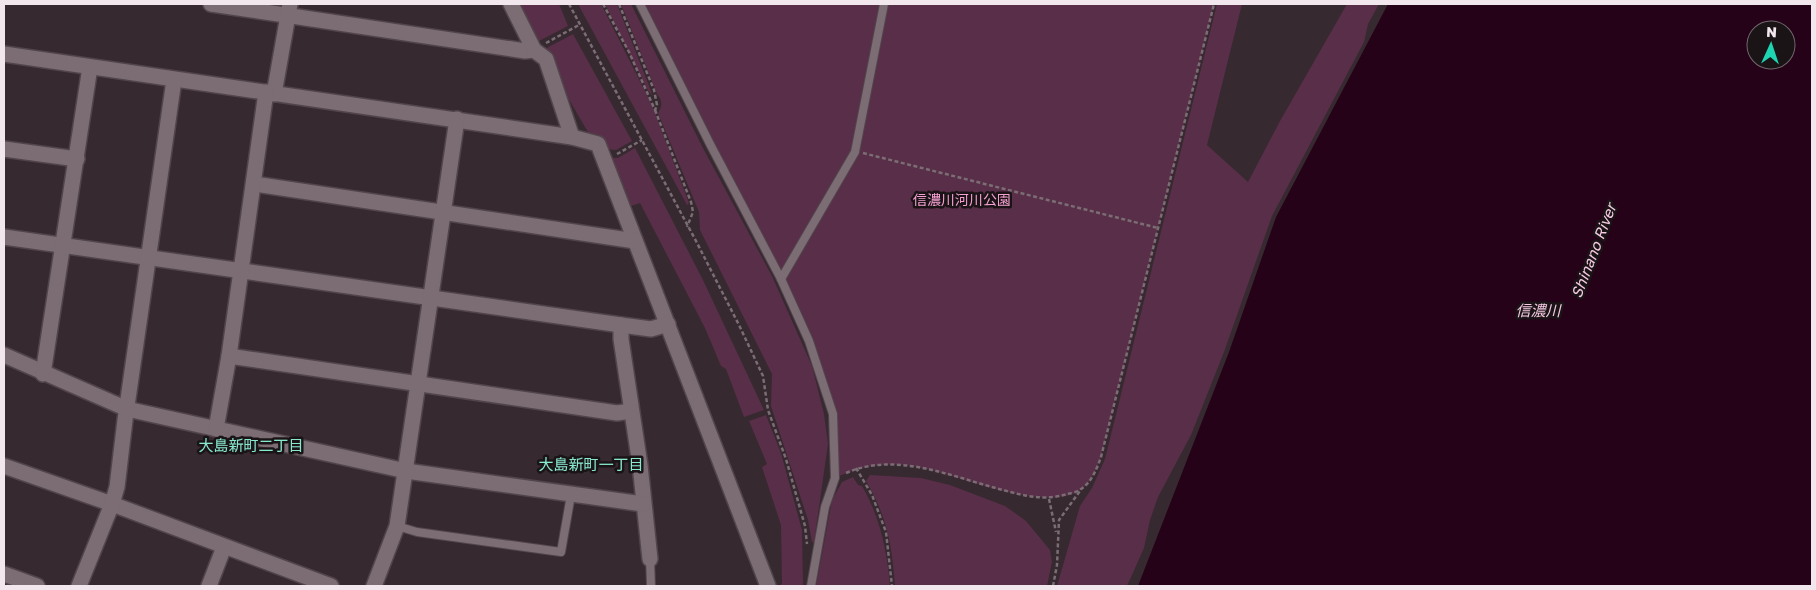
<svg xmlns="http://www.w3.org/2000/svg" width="1816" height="590" font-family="'Golos Text','Noto Sans JP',sans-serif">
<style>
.green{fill:#592e48}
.water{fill:#260219;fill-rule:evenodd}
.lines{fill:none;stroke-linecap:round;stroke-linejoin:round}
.lane-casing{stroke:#51454b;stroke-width:10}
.street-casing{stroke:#51454b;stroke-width:18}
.secondary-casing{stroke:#51454b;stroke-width:18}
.path{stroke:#7a6d74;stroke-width:2.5;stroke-dasharray:4 2.5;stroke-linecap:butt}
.lane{stroke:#7c6c74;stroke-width:8}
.street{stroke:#7c6c74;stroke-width:15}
.secondary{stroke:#7c6c74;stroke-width:15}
.labels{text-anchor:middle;stroke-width:5;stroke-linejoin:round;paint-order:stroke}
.park-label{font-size:14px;fill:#f5a0d1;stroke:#1a1417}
.water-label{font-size:15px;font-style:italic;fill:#f7cbe3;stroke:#1a1417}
.neighbourhood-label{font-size:15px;fill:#88e9cf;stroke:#1a1417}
</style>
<rect width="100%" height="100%" fill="#372930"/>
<g class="green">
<path d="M516,4H559L568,26L537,42Z"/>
<path d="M578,4H601L652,105L689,203L687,205Z"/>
<path d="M605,4H617L653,96L648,91Z"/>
<path d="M621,4H631L704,150L772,276L812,366L824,414L828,444L814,542H812L808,520L771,406L772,374L700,230L699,212L658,113C663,106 662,100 657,94Z"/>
<path d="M640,4H1214L1101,457C1097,468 1092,481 1082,489C1043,517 950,469 905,465C879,463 859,467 835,478L833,414L809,341Z"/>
<path d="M1217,4H1242L1207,145L1248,182L1280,121L1347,4H1379L1368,24L1364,42L1272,216L1224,352L1191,435L1158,497L1150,520L1144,548L1127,586H1057L1080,506L1092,488L1105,459Z"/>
<path d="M573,34L632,141L616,150L606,149L600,139L589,134L541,51Z"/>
<path d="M635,148L703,280L764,410L744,417L726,369L721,366L705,328L640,203L628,207L607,158H618Z"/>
<path d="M766,415L781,453L802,530L803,586H778L782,584L781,525L762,467L767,464L749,421Z"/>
<path d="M870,475L921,478L950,485L1005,506L1026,521L1050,550L1052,562L1047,586H895C892,546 887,516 866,481Z"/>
<path d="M853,477L858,485L862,486C880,517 887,550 890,586H816L832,500L842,482Z"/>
</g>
<path class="water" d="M1388,4H1812V586H1138L1229,352L1276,217ZM1756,30H1786V60H1756Z"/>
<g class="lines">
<g class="lane-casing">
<g id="lane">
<path d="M640,4L710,144L781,279L809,341L833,414L835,478L825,507L811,586"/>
<path d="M781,279L855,152L884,4"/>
<path d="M397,526L417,532L561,552L571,495"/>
<path d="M650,559L651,586"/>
</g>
</g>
<g class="street-casing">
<g id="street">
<path d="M211,4L525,51L534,50"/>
<path d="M511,4L534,50L546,59L572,137"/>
<path d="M4,54L572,137L598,144L768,586"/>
<path d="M274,94L290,4"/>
<path d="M4,149L77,159"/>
<path d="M254,184L635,241"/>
<path d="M4,237L621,325L651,329L668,324"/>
<path d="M621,325V339L640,465L650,559"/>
<path d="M4,355L127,409L406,471L643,504"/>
<path d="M229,356L617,413L631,411"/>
<path d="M43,374L90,67"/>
<path d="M216,429L229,356L266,92"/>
<path d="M4,466L112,504L331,586"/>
<path d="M112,504L117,487L125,420L174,80"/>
<path d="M4,574L37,586"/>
<path d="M209,586L224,547"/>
<path d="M374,586L397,526L457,119"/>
</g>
</g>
<g class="secondary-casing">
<path id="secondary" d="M79,586L112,504"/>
</g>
<g class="path">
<path d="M569,4L696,241L739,325L763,376L768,410L786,459L805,526L807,544"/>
<path d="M603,4L629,52L655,110L657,105L654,90L619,4"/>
<path d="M546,43L579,25"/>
<path d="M655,110L691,202L693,212L687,227"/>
<path d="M863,153L1158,228"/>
<path d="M617,154L642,140"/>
<path d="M856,468L872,495L886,532L892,586"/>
<path d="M846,473C897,451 952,477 1003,490C1024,496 1045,501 1067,494C1071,493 1078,492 1081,489C1092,482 1097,468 1101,457L1214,4"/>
<path d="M1049,499L1056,532"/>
<path d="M1053,586L1057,565L1059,520L1080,491"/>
</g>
<use href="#lane" class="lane"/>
<use href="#street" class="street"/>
<use href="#secondary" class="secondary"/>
</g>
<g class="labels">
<g class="park-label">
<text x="962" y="205">信濃川河川公園</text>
</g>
<g class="water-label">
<text transform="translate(1594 251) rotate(-69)" y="5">Shinano River</text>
<text x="1538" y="316">信濃川</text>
</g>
<g class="neighbourhood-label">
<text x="251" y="451">大島新町二丁目</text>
<text x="591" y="470">大島新町一丁目</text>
</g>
</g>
<rect width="1816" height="590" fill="none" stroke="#f1e7ec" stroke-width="10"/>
<g transform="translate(1771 45) rotate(3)"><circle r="24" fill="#1a1417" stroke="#70686c"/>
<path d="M0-4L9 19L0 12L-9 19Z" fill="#1dd5b1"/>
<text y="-8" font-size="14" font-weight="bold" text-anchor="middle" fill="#f1e7ec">N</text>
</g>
</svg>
